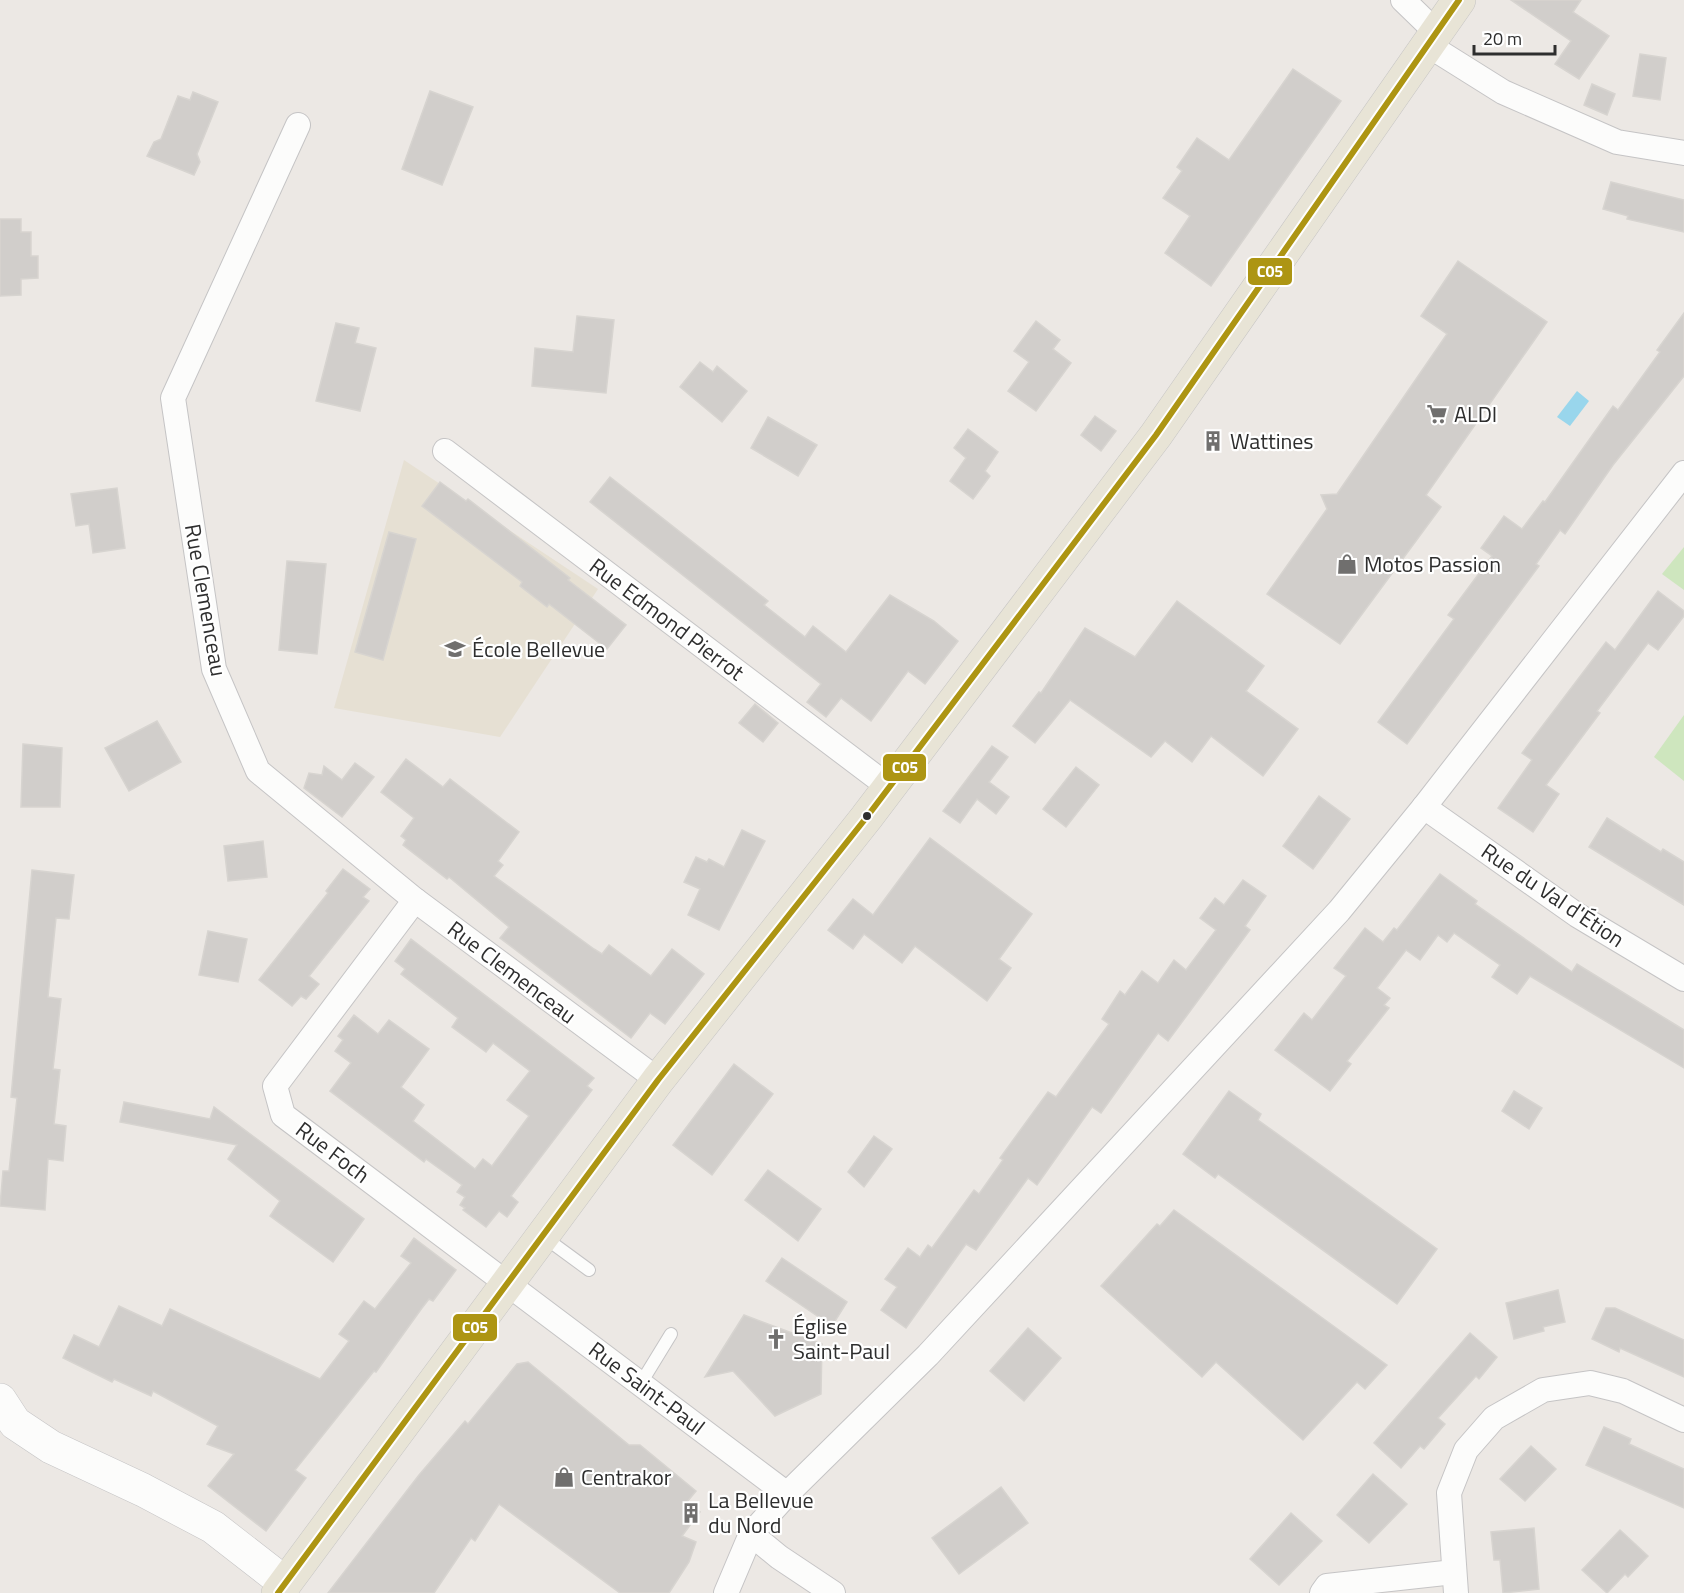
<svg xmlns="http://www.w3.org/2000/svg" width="1684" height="1593" font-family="'Titillium Web',sans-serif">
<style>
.education{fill:#e6e0d3}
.green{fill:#cee6be}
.water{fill:#99d6ec}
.building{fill:#d1cecb;stroke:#d7d4d0;stroke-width:1.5}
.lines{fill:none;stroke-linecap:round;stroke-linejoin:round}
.lane-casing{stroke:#c5c4c5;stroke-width:14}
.street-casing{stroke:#c5c4c5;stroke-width:26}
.secondary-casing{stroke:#c5c4c5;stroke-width:34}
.primary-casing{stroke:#c6c5c4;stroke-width:34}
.lane{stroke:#fcfcfb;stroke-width:12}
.street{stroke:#fcfcfb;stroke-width:24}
.secondary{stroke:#fcfcfb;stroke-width:33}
.primary{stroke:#e8e4d6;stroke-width:33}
.bus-1-casing{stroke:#fff;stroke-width:10}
.bus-1{stroke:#ad9513;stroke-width:6}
.bus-dot{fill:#2e2e2e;stroke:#fff;stroke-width:2}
.labels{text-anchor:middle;stroke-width:4.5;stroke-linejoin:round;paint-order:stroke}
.poi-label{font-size:22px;fill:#2e2e2e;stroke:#fff;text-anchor:start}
.street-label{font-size:22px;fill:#2e2e2e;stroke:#fff}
.line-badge{stroke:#fff;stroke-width:2}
.badge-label{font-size:16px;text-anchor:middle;font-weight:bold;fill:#fff}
</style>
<rect width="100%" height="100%" fill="#ece8e4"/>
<path class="education" d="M404,460L598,589L500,737L334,708Z"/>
<g class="green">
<path d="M1684,547V590L1662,574Z"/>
<path d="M1684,715V781L1654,757Z"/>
</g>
<path class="water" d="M1577,391L1589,401L1570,426L1557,417Z"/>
<g class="building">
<path d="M1511,0H1581L1573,12L1609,36L1579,79L1555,64L1571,41Z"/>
<path d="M1640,54L1666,58L1660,100L1633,96Z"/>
<path d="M1293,69L1341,101L1211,286L1165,253L1190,216L1163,198L1182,171L1177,167L1197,138L1229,160Z"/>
<path d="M1592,84L1615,94L1607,115L1584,105Z"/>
<path d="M430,91L473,107L442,185L402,169Z"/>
<path d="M193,92L218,102L197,154L200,162L194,175L147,156L154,142L161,139L178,96L190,100Z"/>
<path d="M1611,182L1684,200V232L1627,219L1628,216L1603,209Z"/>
<path d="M0,219H21V232H31V256H38V278L21,279V295L0,296Z"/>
<path d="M1458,261L1547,322L1426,495L1441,507L1340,644L1267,594L1327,509L1321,495L1337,494L1447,334L1421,316Z"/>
<path d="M1684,313V376L1613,465L1565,534L1560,530L1536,564L1539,566L1407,744L1378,722L1454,619L1448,615L1492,556L1481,548L1504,516L1522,529L1543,501L1545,502L1613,406L1618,410L1660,352L1657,350Z"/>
<path d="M577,316L614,320L606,393L532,386L535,348L573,352Z"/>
<path d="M1036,321L1060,340L1053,349L1071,363L1036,411L1008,391L1029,362L1014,351Z"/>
<path d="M336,323L359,328L355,343L376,348L360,411L316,401Z"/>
<path d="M700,362L713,372L717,366L747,391L722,422L680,387Z"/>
<path d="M1095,416L1116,431L1101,451L1081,435Z"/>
<path d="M768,417L817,445L798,476L751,448Z"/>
<path d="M968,429L998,452L985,471L990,476L973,499L950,481L966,458L954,448Z"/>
<path d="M610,477L768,601L764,605L805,637L813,626L846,652L890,595L934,621L958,641L925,684L908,671L871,721L841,698L826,717L807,702L821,684L590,502Z"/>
<path d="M440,482L466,501L468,499L570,578L568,580L626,625L607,649L549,604L547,607L520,586L522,582L422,506Z"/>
<path d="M117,488L125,548L93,553L89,524L76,526L71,494Z"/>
<path d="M389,532L416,539L383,660L355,652Z"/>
<path d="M287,561L326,564L317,654L279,650Z"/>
<path d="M1658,591L1684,611V616L1658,650L1648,643L1597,711L1600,713L1546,785L1559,794L1533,832L1498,808L1532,760L1522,753L1606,642L1615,650Z"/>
<path d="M1177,601L1264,666L1246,691L1298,729L1263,776L1211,736L1192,762L1165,741L1151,757L1070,700L1035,743L1013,726L1039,692L1041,693L1085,628L1135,657Z"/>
<path d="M755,704L778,723L763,742L739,723Z"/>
<path d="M157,721L181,762L129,791L105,748Z"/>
<path d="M23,744L62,748L60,807H21Z"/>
<path d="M992,746L1008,757L989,782L1009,797L996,814L977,799L960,823L943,811Z"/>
<path d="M406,759L443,787L450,779L519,832L498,861L503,865L494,876L594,949L602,954L609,945L651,976L672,949L704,974L665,1024L650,1013L631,1038L500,938L509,927L449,877L447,879L403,845L406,840L401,836L414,818L381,792Z"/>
<path d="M355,763L374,777L342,817L304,788L309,773L322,775L324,766L342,780Z"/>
<path d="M1076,767L1099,785L1066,827L1043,809Z"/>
<path d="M1319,796L1350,819L1313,869L1283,846Z"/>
<path d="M1607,818L1661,852L1663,849L1684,862V905L1589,847Z"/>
<path d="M742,830L765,841L719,930L688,915L700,889L684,882L696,857L707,862L709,859L724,867Z"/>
<path d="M930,838L1032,914L999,959L1011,968L987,1001L915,946L902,963L864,934L853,949L828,930L853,899L873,915Z"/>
<path d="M263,841L267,877L228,881L224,846Z"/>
<path d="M343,869L370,889L363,897L369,901L309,976L319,984L306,999L301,996L292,1006L259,980L328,893L326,891Z"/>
<path d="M32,870L74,875L69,919L56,918L48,997L61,999L53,1069L60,1070L54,1124L66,1126L63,1161L48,1159L45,1210L0,1206L3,1171H9L17,1098L11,1097Z"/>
<path d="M1440,874L1477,901L1475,904L1572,972L1577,964L1684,1030V1068L1530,976L1517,994L1492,977L1500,965L1454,933L1447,942L1438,935L1420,960L1406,950L1377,988L1390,998L1384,1005L1389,1008L1347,1061L1351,1064L1330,1091L1275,1050L1304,1013L1312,1020L1346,976L1334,968L1365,928L1383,942L1394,928L1397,930Z"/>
<path d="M1243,880L1266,896L1245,926L1250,930L1168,1041L1158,1033L1101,1113L1092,1107L1037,1185L1028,1178L976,1250L966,1244L906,1328L881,1310L897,1287L885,1279L908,1248L920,1257L928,1245L932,1248L974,1190L979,1194L1003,1160L1000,1158L1048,1092L1056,1097L1109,1024L1102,1019L1120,991L1125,995L1142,971L1158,983L1174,960L1186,970L1216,930L1200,918L1215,898L1224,905Z"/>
<path d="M208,931L247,939L238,982L199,975Z"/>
<path d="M411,939L594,1078L587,1086L592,1090L511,1196L518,1202L507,1217L499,1211L486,1227L463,1210L465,1208L460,1205L465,1197L457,1192L462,1185L426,1159L424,1162L330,1091L351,1063L335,1051L343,1040L338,1036L354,1015L378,1034L389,1020L429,1049L401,1087L424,1105L413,1121L475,1169L483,1159L492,1166L529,1116L507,1100L530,1071L493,1043L486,1052L452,1027L458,1018L401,974L405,969L395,961Z"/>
<path d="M734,1064L773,1094L712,1175L673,1145Z"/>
<path d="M1229,1091L1261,1114L1258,1120L1437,1249L1397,1304L1218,1174L1215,1178L1183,1154Z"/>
<path d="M1514,1091L1542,1108L1529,1129L1502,1111Z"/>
<path d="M124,1102L210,1119L214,1107L364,1219L333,1262L270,1216L280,1201L228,1159L237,1145L120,1122Z"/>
<path d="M874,1136L892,1149L864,1187L848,1172Z"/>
<path d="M768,1170L821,1209L798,1241L745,1200Z"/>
<path d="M1174,1210L1387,1365L1365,1389L1357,1382L1303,1440L1216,1362L1202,1377L1101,1286L1157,1224L1160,1226Z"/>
<path d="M414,1238L456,1270L433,1301L429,1299L422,1308L376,1372L374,1371L295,1470L306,1478L266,1531L208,1486L234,1454L207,1444L218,1426L153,1391L151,1396L114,1379L112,1382L63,1358L74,1335L99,1347L119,1306L162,1326L170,1309L320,1379L349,1341L339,1334L364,1301L375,1309L411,1263L401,1256Z"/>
<path d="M782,1258L847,1302L832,1326L766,1281Z"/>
<path d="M1558,1290L1565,1322L1543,1327L1544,1331L1514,1339L1506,1303Z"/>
<path d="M1606,1308H1615L1684,1340V1377L1620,1348L1619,1352L1592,1339Z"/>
<path d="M744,1315L822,1344L821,1394L775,1416L733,1371L705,1377Z"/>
<path d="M1028,1328L1061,1358L1024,1401L990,1371Z"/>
<path d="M1470,1333L1497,1357L1479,1379L1476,1376L1438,1418L1445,1424L1424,1449L1420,1446L1401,1468L1374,1443Z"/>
<path d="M528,1362L629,1445H640L696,1491L687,1502L700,1512L682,1536L696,1542L689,1562L669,1593H620L499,1504L475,1541L471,1538L434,1593H328L419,1475L465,1421L468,1424L517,1364Z"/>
<path d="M1604,1427L1631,1439L1629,1444L1684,1469V1508L1586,1465Z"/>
<path d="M1531,1446L1556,1469L1525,1501L1500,1479Z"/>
<path d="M1373,1474L1407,1504L1369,1543L1337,1515Z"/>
<path d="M1001,1487L1028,1523L959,1574L932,1538Z"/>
<path d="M1291,1513L1322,1541L1279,1585L1250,1559Z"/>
<path d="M1534,1528L1539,1589L1503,1593L1500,1560H1494L1491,1532Z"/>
<path d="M1620,1530L1648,1556L1628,1577L1625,1574L1607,1593L1582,1570Z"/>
</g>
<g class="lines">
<g class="lane-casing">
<g id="lane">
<path d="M544,1237L589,1270"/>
<path d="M641,1383L671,1334"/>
</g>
</g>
<g class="street-casing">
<g id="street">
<path d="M1403,0L1437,33"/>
<path d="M1428,45L1503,92L1617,142L1684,153"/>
<path d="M298,125L173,398L214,669L258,771L415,900L658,1080"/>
<path d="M445,451L889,787"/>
<path d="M1424,807L1577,915L1684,979"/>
<path d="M415,900L275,1086L283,1115L787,1494"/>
<path d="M751,1534L779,1557L833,1593"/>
<path d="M726,1593L751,1534L787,1494L928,1355L1339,911L1424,807L1684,473"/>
<path d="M1322,1593L1327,1586L1454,1572"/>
<path d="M1456,1593L1449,1493L1466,1450L1494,1418L1543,1390L1590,1383L1623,1391L1684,1420"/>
</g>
</g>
<g class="secondary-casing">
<path id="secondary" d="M0,1400L15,1423L51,1447L143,1490L213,1527L285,1583"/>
</g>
<g class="primary-casing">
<path id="primary" d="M278,1593L658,1080L866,818L1156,435L1459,0"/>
</g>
<use href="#lane" class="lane"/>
<use href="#street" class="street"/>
<use href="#secondary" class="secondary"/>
<use href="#primary" class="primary"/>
<g class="bus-1-casing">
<path id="bus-1" d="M278,1593L658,1080L866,818L1156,435L1459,0"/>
</g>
<use href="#bus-1" class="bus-1"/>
</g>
<defs>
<g id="supermarket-bare" transform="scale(1.62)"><path d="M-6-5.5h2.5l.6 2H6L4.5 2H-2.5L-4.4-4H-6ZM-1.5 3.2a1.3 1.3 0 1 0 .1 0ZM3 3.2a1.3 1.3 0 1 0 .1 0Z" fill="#706f6e" stroke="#fff" stroke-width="2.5" paint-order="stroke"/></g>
<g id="building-bare" transform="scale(1.62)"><path d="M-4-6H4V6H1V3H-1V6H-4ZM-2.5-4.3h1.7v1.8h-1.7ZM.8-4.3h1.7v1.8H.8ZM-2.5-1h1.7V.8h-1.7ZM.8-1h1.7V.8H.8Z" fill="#706f6e" stroke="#fff" stroke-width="2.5" paint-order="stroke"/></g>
<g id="shop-bare" transform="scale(1.62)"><path d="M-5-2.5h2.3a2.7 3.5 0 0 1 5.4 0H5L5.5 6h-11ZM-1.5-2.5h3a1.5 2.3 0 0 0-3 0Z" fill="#706f6e" stroke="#fff" stroke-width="2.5" paint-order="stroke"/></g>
<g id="school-bare" transform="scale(1.62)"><path d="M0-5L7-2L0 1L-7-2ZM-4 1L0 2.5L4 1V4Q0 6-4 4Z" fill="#706f6e" stroke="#fff" stroke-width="2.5" paint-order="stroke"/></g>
<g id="church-bare" transform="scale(1.62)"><path d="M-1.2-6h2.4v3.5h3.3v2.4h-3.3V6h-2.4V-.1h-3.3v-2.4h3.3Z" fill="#706f6e" stroke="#fff" stroke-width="2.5" paint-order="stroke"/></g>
</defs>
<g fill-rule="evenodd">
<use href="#supermarket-bare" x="1437" y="414"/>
<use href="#building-bare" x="1213" y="441"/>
<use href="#shop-bare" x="1347" y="564"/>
<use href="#school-bare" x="455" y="649"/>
<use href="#church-bare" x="776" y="1339"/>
<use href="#shop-bare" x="564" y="1477"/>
<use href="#building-bare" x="691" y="1513"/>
</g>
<circle class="bus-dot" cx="867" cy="816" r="5"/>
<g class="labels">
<g class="poi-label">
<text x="1454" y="422">ALDI</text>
<text x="1230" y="449">Wattines</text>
<text x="1364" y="572">Motos Passion</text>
<text x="472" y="657">École Bellevue</text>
<text x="793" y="1334">Église<tspan x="793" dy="25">Saint-Paul</tspan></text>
<text x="581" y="1485">Centrakor</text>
<text x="708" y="1508">La Bellevue<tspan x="708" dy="25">du Nord</tspan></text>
</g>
<g class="street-label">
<text transform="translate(206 600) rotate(80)" y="8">Rue Clemenceau</text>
<text transform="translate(667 619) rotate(37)" y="8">Rue Edmond Pierrot</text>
<text transform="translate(1553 895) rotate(34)" y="8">Rue du Val d'Étion</text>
<text transform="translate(512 972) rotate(37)" y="8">Rue Clemenceau</text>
<text transform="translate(333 1152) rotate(37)" y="8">Rue Foch</text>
<text transform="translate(647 1388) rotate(37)" y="8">Rue Saint-Paul</text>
</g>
</g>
<g class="line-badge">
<rect x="1247" y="257" width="46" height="29" rx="6" fill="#ad9513"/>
<rect x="882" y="753" width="45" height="29" rx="6" fill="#ad9513"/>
<rect x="452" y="1313" width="46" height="29" rx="6" fill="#ad9513"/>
</g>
<g class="badge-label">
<text x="1270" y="277">C05</text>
<text x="905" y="773">C05</text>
<text x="475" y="1333">C05</text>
</g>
<path d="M1474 45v9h81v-9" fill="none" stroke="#2e2e2e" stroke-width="3"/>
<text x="1483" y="45" font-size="18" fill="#2e2e2e" stroke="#ffffff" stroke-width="4.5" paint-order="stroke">20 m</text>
</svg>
